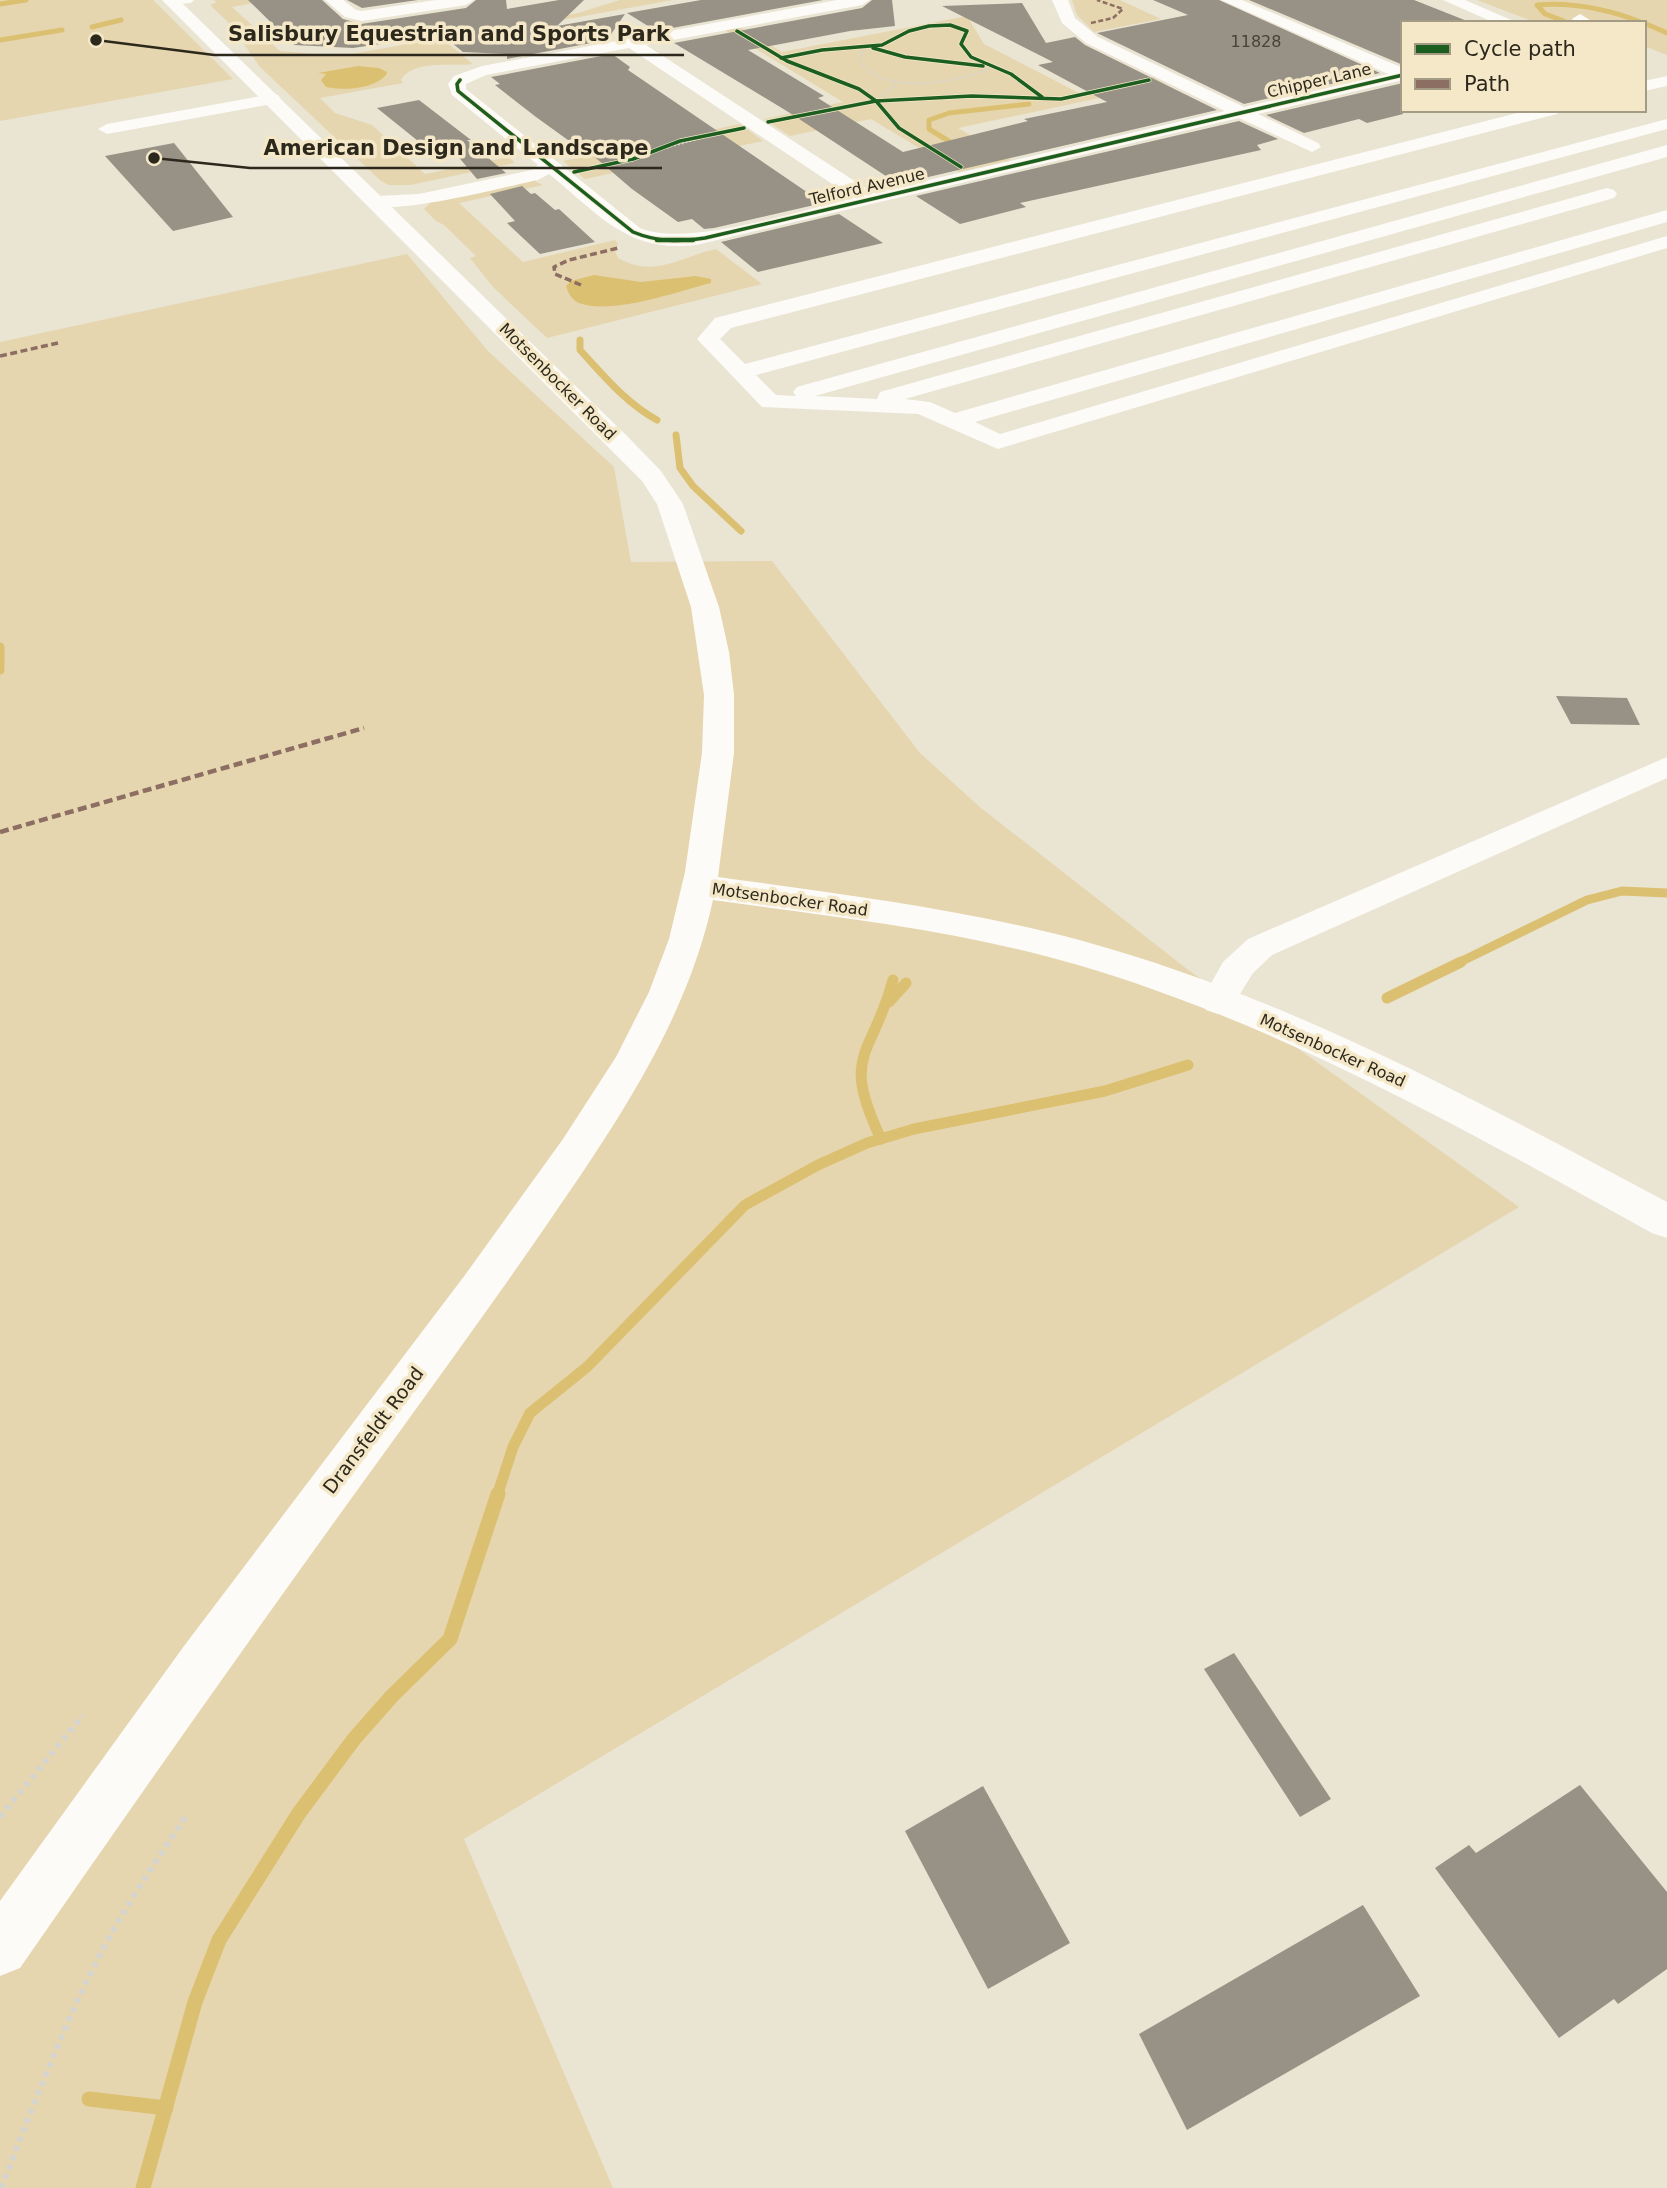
<svg xmlns="http://www.w3.org/2000/svg" width="1667" height="2188" font-family="'DejaVu Sans',sans-serif">
<style>
.green{fill:#e6d6af}
.water{fill:#dcc072}
.lines{fill:none;stroke-linecap:round;stroke-linejoin:round}
.stream-far4{stroke:#dcc072;stroke-width:5}
.stream-far3{stroke:#dcc072;stroke-width:7}
.stream-far2{stroke:#dcc072;stroke-width:9}
.stream-far1{stroke:#dcc072;stroke-width:11}
.stream{stroke:#dcc072;stroke-width:15}
.building{fill:#979285}
.path-far1{stroke:#d6d4cf;stroke-width:2;stroke-dasharray:2 2;stroke-linecap:butt}
.path{stroke:#d6d4cf;stroke-width:6;stroke-dasharray:5 5;stroke-linecap:butt}
.minor{fill:#fcfbf8;fill-rule:evenodd}
.major{fill:#fcfbf8;fill-rule:evenodd}
.quiet-far2{stroke:#8d6e63;stroke-width:2.5;stroke-dasharray:5 2.5;stroke-linecap:butt}
.quiet-far1{stroke:#8d6e63;stroke-width:3.5;stroke-dasharray:7 3.5;stroke-linecap:butt}
.quiet{stroke:#8d6e63;stroke-width:4.5;stroke-dasharray:9 4.5;stroke-linecap:butt}
.cycleway-far1-casing{stroke:#f4e8c9;stroke-width:5}
.cycleway-casing{stroke:#f4e8c9;stroke-width:7}
.cycleway-far1{stroke:#1b5e20;stroke-width:3.5}
.cycleway{stroke:#1b5e20;stroke-width:4.5}
.labels{text-anchor:middle;stroke-width:7;stroke-linejoin:round;paint-order:stroke}
.number-label{font-size:16px;fill:#484236}
.far-street-label{font-size:16px;fill:#2d281c;stroke:#f4e8c9}
.street-label{font-size:19px;fill:#2d281c;stroke:#f4e8c9}
.leader{fill:none;stroke:#2d281c;stroke-width:2.5}
.callout-dot{fill:#2d281c;stroke:#f4e8c9;stroke-width:2.5}
.callout-label{font-size:21px;text-anchor:middle;font-weight:bold;fill:#2d281c;stroke:#f4e8c9;stroke-width:7;stroke-linejoin:round;paint-order:stroke}
</style>
<rect width="100%" height="100%" fill="#eae4d3"/>
<g class="green">
<path d="M0,0H153L233,79L0,121Z"/>
<path d="M213,0H270L232,7L280,51L341,56L578,13L620,0H673L445,41L473,64C452,67 414,59 401,80L403,83L320,98L335,113L372,125L425,174L509,157L515,163L410,185H389L381,181L260,67L242,41L246,39L210,5L217,2Z"/>
<path d="M1072,0H1120L1161,19L1094,32L1077,15Z"/>
<path d="M1477,0H1667V55L1644,46V23H1537Z"/>
<path d="M967,16L984,44L1079,93L1153,77L1165,84L958,128L1011,160L959,172L871,119L790,136L764,119L843,102L725,30L739,27L782,52Z"/>
<path d="M740,124L763,141L585,179L563,161Z"/>
<path d="M536,179V182L543,185L459,203L523,262L615,240L618,244L615,251L618,258C655,279 682,256 716,249L762,284L547,338L493,287L470,258L476,256L444,225L436,221L424,209L431,202Z"/>
<path d="M407,254L488,351L614,467L631,562L772,561L920,753L981,808L1187,969L1519,1207L464,1839L613,2188H0V342Z"/>
</g>
<g class="water">
<path d="M358,66L379,68L387,72L386,75C374,89 344,91 326,87L321,80L326,74L318,73Z"/>
<path d="M594,275L641,282L696,276L711,279V283C673,293 611,315 579,303C572,300 568,293 566,286L571,281Z"/>
</g>
<g class="lines">
<g class="stream-far4">
<path d="M0,4L26,0"/>
<path d="M1564,21L1545,14L1537,5C1574,2 1608,9 1643,23"/>
<path d="M1644,23L1667,33"/>
<path d="M92,27L121,20"/>
<path d="M0,40L62,30"/>
<path d="M960,148L929,129V120L949,113L1029,104"/>
</g>
<g class="stream-far3">
<path d="M580,340V350C604,376 626,403 657,420"/>
<path d="M676,435L680,468L693,486L741,531"/>
</g>
<g class="stream-far2">
<path d="M0,647V670"/>
<path d="M1458,963L1587,900L1622,891L1667,893"/>
</g>
<g class="stream-far1">
<path d="M1387,998L1461,962"/>
<path d="M889,1002L906,983"/>
<path d="M881,1139C840,1053 872,1058 893,980"/>
<path d="M497,1496L513,1447L530,1413L587,1367L745,1205L818,1165L867,1143L914,1129L1105,1091L1188,1065"/>
</g>
<g class="stream">
<path d="M89,2099L166,2108"/>
<path d="M143,2188L195,2002L219,1940L299,1813L354,1739L392,1696L450,1639L498,1494"/>
</g>
</g>
<g class="building">
<path d="M248,0H322L343,19L361,24L466,8L476,0H506L507,9L559,0H584L557,26L625,14L607,40L507,59V54L463,52L442,35L353,48L294,45Z"/>
<path d="M347,0H418L362,8Z"/>
<path d="M701,0H823L656,31L627,13Z"/>
<path d="M872,0H892L895,26L850,31L748,50L824,96L818,98L903,152L1028,121L1024,119L1107,102L1038,65L1053,62L942,6L1022,3L1046,43L1075,37L1085,45L1217,110L898,184L790,113L674,43L862,8Z"/>
<path d="M1153,0H1219L1380,73L1244,104L1097,33L1188,15Z"/>
<path d="M1249,0H1414L1467,21L1403,23V65Z"/>
<path d="M612,54L630,67L628,70L823,203L714,228L704,229L692,219L678,222L632,189L583,147L579,148L536,117L495,85L500,84L491,77Z"/>
<path d="M1403,83V114L1367,123L1359,119L1304,133L1266,115Z"/>
<path d="M419,100L471,140H467L506,173L477,179L451,148L456,143L428,149L377,108Z"/>
<path d="M1239,121L1278,139L1257,145L1261,150L1020,203L1026,207L960,224L916,196Z"/>
<path d="M174,143L233,217L173,231L105,156Z"/>
<path d="M522,186L531,194L535,193L555,210L559,209L595,242L540,254L507,223L515,221L490,194Z"/>
<path d="M839,214L883,243L758,272L721,242Z"/>
<path d="M1556,696L1627,698L1640,725L1571,724Z"/>
<path d="M1234,1653L1331,1799L1300,1817L1204,1669Z"/>
<path d="M1580,1785L1667,1892V1969L1618,2004L1614,1999L1559,2038L1435,1868L1469,1845L1476,1853Z"/>
<path d="M983,1786L1070,1943L988,1989L905,1831Z"/>
<path d="M1363,1905L1420,1996L1187,2130L1139,2034Z"/>
</g>
<g class="lines">
<g class="path-far1">
<path d="M755,43L787,61L859,89L876,101L899,128L946,158"/>
<path d="M865,47L859,59C882,98 959,82 993,67"/>
<path d="M871,47L905,57L986,66"/>
<path d="M781,58L822,50L882,45L909,31L929,26L950,25L967,31L961,44L971,57L1011,74L1042,96"/>
<path d="M876,101L899,82"/>
<path d="M790,118L876,101L972,96L1061,99L1128,85"/>
<path d="M593,168L723,132"/>
</g>
<g class="path">
<path d="M0,1817L83,1715"/>
<path d="M1,2188C33,2108 62,2027 102,1951C127,1903 158,1859 187,1814"/>
</g>
<g class="minor">
<path d="M166,0H194L191,3L167,5Z"/>
<path d="M325,0H343L356,10L362,11L436,0H474L466,5L362,21L345,17Z"/>
<path d="M837,0H870L862,5L646,45L873,193L1225,111L1086,43L1062,23L1052,0H1068L1075,18L1098,37L1244,107L1388,74L1221,0H1242L1403,68V80L1258,114L1318,143L1321,147L1312,152L1239,118L696,245C626,253 599,214 549,174L538,180C512,185 382,220 367,202L377,196L419,194L532,170L538,165L452,95L448,84L454,76L482,66ZM629,48L853,198C802,210 686,248 640,228L466,89V84L486,75Z"/>
<path d="M1443,0H1465L1518,23H1495Z"/>
<path d="M1580,14L1595,23L1574,22L1572,19Z"/>
<path d="M1667,76V86L1644,91V81Z"/>
<path d="M272,94L278,95L281,99L278,103L107,134L98,129L107,124Z"/>
<path d="M1529,110H1560L1557,114L731,328L720,339L745,364L1667,119V129L756,375L776,395L796,396L793,392L797,387L1667,145V157L815,396L877,399L880,392L1607,188L1614,190L1617,194L1614,198L905,399L930,402L955,413L1667,210V222L975,422L1000,434L1667,236V248L998,449L918,414L762,407L697,339L715,318Z"/>
<path d="M1667,757V778L1272,955L1253,973L1230,1010L1218,1014L1206,1010L1201,1001L1223,962L1248,939Z"/>
</g>
<path class="major" d="M162,0H179L627,436L661,471L683,504L719,607L729,652L734,695V753L718,877C840,894 963,909 1083,941C1290,998 1479,1102 1667,1202V1238L1652,1233C1467,1131 1282,1025 1078,965C959,930 835,917 713,900C687,1020 617,1123 548,1223C498,1296 446,1367 395,1438C268,1613 143,1790 20,1968L0,1976V1901L184,1646L465,1275L563,1139L616,1057L649,992L669,939L685,872L702,753L704,695L691,607L657,504L642,481Z"/>
<path class="quiet-far2" d="M1091,23L1113,18L1123,9L1097,0"/>
<g class="quiet-far1">
<path d="M581,285L555,274L554,267L569,260L618,248"/>
<path d="M0,356L58,343"/>
</g>
<path class="quiet" d="M0,832L364,728"/>
<g class="cycleway-far1-casing">
<g id="cycleway-far1">
<path d="M737,31L787,61L859,89L876,101L899,128L961,167"/>
<path d="M873,48L905,57L983,66"/>
<path d="M781,58L822,50L882,45L909,31L929,26L950,25L967,31L961,44L971,57L1011,74L1042,97"/>
<path d="M460,80L457,84L458,91L633,232C657,242 680,242 705,238L1403,75"/>
<path d="M768,122L876,101L972,96L1061,99L1149,80"/>
<path d="M574,172L633,159L680,141L744,128"/>
</g>
</g>
<g class="cycleway-casing">
<path id="cycleway" d="M657,240H693"/>
</g>
<use href="#cycleway-far1" class="cycleway-far1"/>
<use href="#cycleway" class="cycleway"/>
</g>
<g class="labels">
<g class="number-label">
<text x="1256" y="47">11828</text>
</g>
<g class="far-street-label">
<text transform="translate(1319 80) rotate(-13)" y="6">Chipper Lane</text>
<text transform="translate(867 186) rotate(-13)" y="6">Telford Avenue</text>
<text transform="translate(558 381) rotate(45)" y="6">Motsenbocker Road</text>
<text transform="translate(790 899) rotate(8)" y="6">Motsenbocker Road</text>
<text transform="translate(1333 1050) rotate(24)" y="6">Motsenbocker Road</text>
</g>
<g class="street-label">
<text transform="translate(373 1430) rotate(-53)" y="7">Dransfeldt Road</text>
</g>
</g>
<path class="leader" d="M96 40L214 55H684M154 158L250 168H662"/>
<g class="callout-dot">
<circle cx="96" cy="40" r="7"/>
<circle cx="154" cy="158" r="7"/>
</g>
<g class="callout-label">
<text x="449" y="41">Salisbury Equestrian and Sports Park</text>
<text x="456" y="155">American Design and Landscape</text>
</g>
<rect x="1401" y="21" width="245" height="91" fill="#f4e8c9" stroke="#a49b84" stroke-width="2"/>
<rect x="1415" y="44" width="35" height="10" fill="#1b5e20" stroke="#a49b84" stroke-width="2"/>
<text x="1464" y="56" font-size="21" fill="#2d281c">Cycle path</text>
<rect x="1415" y="79" width="35" height="10" fill="#8d6e63" stroke="#a49b84" stroke-width="2"/>
<text x="1464" y="91" font-size="21" fill="#2d281c">Path</text>
</svg>
